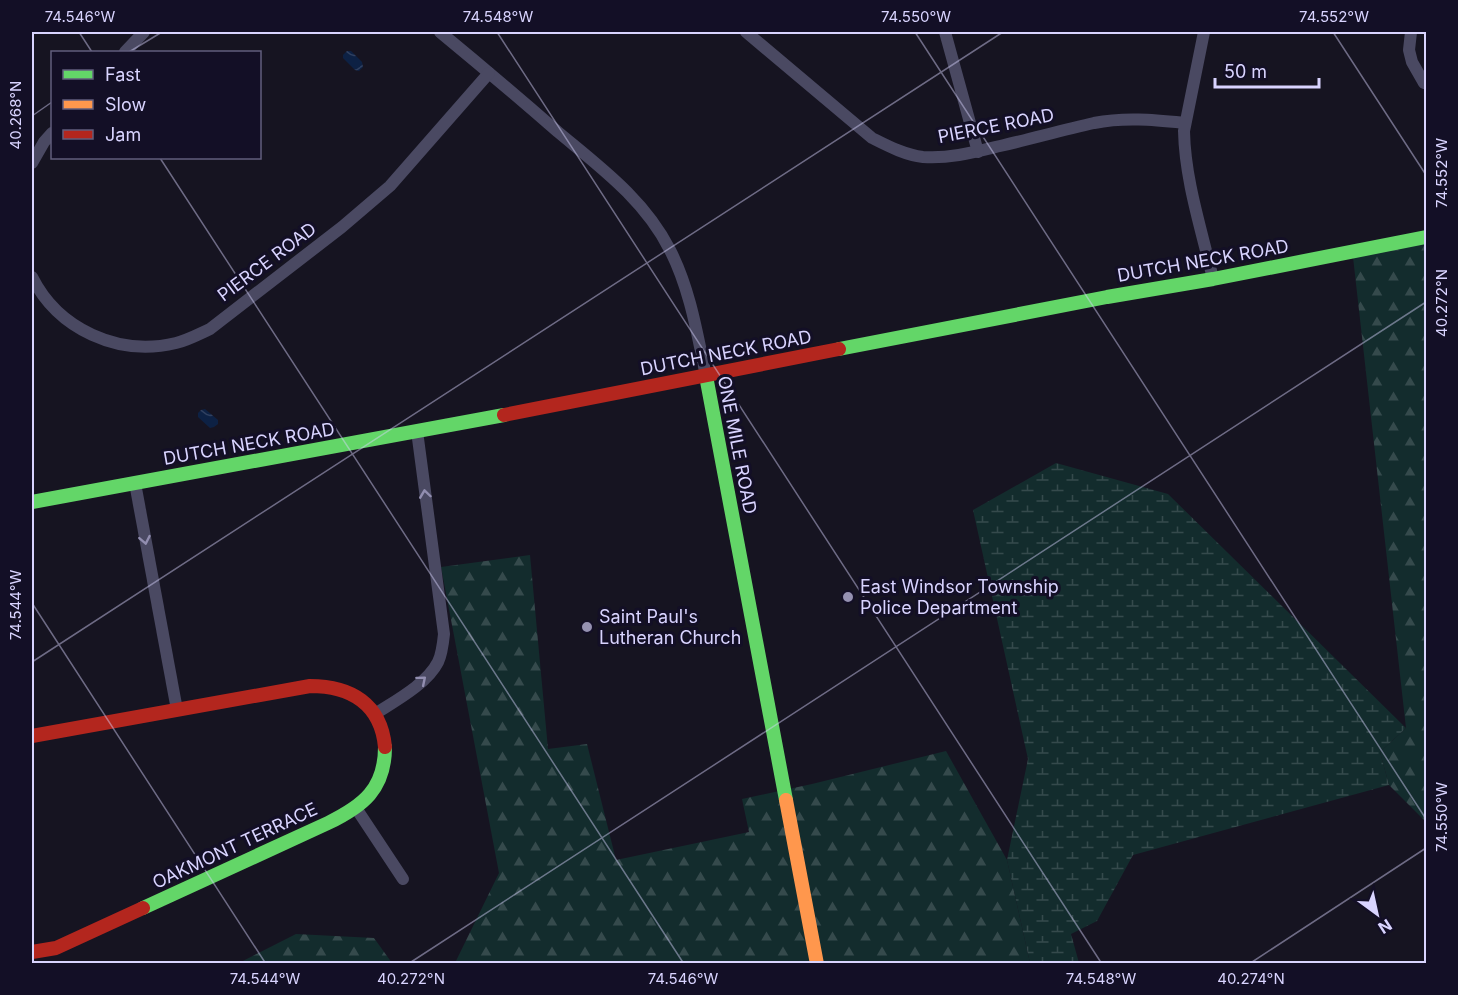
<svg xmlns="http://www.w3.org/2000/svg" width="1458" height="995" font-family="Inter,sans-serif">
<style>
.forest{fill:url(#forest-firs)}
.wetland{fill:url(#wetland-marsh)}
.water{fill:url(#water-waves)}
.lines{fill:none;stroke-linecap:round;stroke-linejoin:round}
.street{stroke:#4a4962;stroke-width:12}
.fast{stroke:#63d668;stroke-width:14}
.slow{stroke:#ff974d;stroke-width:14}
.jam{stroke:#b3261e;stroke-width:14}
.oneway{stroke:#928eb0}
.ticks{fill:none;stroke:#d9d4ff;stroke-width:1.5;stroke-opacity:0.45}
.poi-dot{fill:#9591b1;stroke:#130f26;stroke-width:2}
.labels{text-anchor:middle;stroke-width:6;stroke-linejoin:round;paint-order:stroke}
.street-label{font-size:18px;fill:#d9d4ff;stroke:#130f26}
.poi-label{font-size:18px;fill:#d9d4ff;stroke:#130f26;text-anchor:start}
.neatline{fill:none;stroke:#d9d4ff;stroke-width:2}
.ticks-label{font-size:15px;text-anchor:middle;fill:#d9d4ff}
</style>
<defs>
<pattern id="forest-firs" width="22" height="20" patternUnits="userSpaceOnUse" patternTransform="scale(1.5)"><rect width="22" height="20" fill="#132c2d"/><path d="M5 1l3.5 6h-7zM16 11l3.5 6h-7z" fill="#354a4c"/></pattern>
<pattern id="wetland-marsh" width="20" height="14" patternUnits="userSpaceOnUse" patternTransform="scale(1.5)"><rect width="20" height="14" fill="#132c2d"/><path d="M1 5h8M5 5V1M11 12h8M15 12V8" fill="none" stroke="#354a4c"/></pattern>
<pattern id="water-waves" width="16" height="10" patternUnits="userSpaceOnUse" patternTransform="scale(1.5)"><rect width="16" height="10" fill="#0d2144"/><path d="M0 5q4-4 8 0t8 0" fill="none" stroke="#304060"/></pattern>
</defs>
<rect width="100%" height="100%" fill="#161421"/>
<g class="forest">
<path d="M1426,235V822L1389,785L1380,752L1406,728L1352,248Z"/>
<path d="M530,555L548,749L587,744L616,860L749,832L742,799L812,784L946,751L1007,860L1030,963H455L499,873L441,567Z"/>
<path d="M296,934L374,938L392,963H239Z"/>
</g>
<path class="wetland" d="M1056,463L1168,494L1406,728L1380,752L1389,785L1133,855L1097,921L1071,934L1079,963H1030L1007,860L1028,759L973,510Z"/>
<g class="water">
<path d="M347,51H351L362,62L363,67L359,71L355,70L343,58V55Z"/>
<path d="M205,409L218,420V424L214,427L210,428L198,417V413L201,410Z"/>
</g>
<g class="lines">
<g class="street">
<path d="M440,32C480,65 519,98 558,132C600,167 645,200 670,250C690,289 697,333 706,376"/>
<path d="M746,32L872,138C888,146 905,155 923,157C949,159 975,152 1000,146C1031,139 1062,130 1094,123C1125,117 1154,120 1185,123"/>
<path d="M945,32L978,152"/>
<path d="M1204,32L1184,131C1185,181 1202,231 1213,279"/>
<path d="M1411,32L1409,50L1412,62L1424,83"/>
<path d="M125,52L144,32"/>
<path d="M32,163L44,142L52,133"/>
<path d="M32,277C58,329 118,357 176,343C188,340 199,334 210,329L342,227L390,186L489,73"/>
<path d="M135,483L177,710"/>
<path d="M375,714C395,701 427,684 438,662C442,654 443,644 444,634L417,431"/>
<path d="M356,808L403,879"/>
</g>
<g class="fast">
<path d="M839,349L1107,297L1213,279L1426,237"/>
<path d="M706,376L786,800"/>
<path d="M32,502L504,415"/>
<path d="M143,908L328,823C363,806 385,789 385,747"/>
</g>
<path class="slow" d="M786,800L817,964"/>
<g class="jam">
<path d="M504,415L839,349"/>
<path d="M32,736L310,686C351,686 381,704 385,747"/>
<path d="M32,952L56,948L143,908"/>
</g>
</g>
<defs><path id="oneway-chevron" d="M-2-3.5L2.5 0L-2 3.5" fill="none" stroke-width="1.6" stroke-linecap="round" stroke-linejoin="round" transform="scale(1.5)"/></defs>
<g class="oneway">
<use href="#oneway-chevron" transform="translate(425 494) rotate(-98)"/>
<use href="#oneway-chevron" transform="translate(145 540) rotate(79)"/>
<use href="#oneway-chevron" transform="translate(422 680) rotate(-40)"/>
</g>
<path class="ticks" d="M79,32L92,52M497,32L1102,964M915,32L1426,819M1333,32L1426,175M129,52L162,32M32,116L52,102M160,158L684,964M32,603L266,964M32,662L1003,32M408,964L1426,302M1249,964L1426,848"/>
<g class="poi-dot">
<circle cx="848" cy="597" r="6"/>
<circle cx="587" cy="627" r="6"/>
</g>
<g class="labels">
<g class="street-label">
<text transform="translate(996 126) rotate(-11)" y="6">PIERCE ROAD</text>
<text transform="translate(1203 261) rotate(-10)" y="6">DUTCH NECK ROAD</text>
<text transform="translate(267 262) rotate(-37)" y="6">PIERCE ROAD</text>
<text transform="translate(726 353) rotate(-11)" y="6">DUTCH NECK ROAD</text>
<text transform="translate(249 444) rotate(-10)" y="6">DUTCH NECK ROAD</text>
<text transform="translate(737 445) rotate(79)" y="6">ONE MILE ROAD</text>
<text transform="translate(235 846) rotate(-25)" y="6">OAKMONT TERRACE</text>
</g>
<g class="poi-label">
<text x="860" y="593">East Windsor Township<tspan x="860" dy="21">Police Department</tspan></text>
<text x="599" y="623">Saint Paul's<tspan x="599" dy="21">Lutheran Church</tspan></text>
</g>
</g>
<rect width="1458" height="995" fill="none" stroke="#130f26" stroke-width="66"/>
<rect x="51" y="51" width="210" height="108" fill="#130f26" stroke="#625e7d" stroke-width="1.5"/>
<rect x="63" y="70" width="30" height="9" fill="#63d668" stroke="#625e7d" stroke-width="1.5"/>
<text x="105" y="81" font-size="18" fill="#d9d4ff">Fast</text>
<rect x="63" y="100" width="30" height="9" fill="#ff974d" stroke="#625e7d" stroke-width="1.5"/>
<text x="105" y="111" font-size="18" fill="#d9d4ff">Slow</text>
<rect x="63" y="130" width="30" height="9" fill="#b3261e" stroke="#625e7d" stroke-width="1.5"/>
<text x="105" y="141" font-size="18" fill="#d9d4ff">Jam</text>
<g transform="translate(1377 914) rotate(147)" stroke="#130f26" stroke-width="4.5" paint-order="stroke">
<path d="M0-4.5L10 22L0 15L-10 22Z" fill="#d9d4ff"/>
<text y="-9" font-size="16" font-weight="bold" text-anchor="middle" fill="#d9d4ff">N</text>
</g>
<path d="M1215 78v9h104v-9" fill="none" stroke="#d9d4ff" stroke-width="3"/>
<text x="1224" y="78" font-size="18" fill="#d9d4ff" stroke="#130f26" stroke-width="4.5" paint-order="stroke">50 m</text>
<rect x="33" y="33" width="1392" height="929" class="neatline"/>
<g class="ticks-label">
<text x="80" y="22">74.546°W</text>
<text x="498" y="22">74.548°W</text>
<text x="916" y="22">74.550°W</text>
<text x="1334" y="22">74.552°W</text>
<text transform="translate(16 115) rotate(-90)" y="5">40.268°N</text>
<text transform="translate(1442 173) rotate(-90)" y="5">74.552°W</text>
<text transform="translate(1442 303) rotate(-90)" y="5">40.272°N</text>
<text transform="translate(16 605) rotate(-90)" y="5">74.544°W</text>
<text transform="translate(1442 817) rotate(-90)" y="5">74.550°W</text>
<text x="265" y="984">74.544°W</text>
<text x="411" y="984">40.272°N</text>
<text x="683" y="984">74.546°W</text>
<text x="1101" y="984">74.548°W</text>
<text x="1251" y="984">40.274°N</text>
</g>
</svg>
